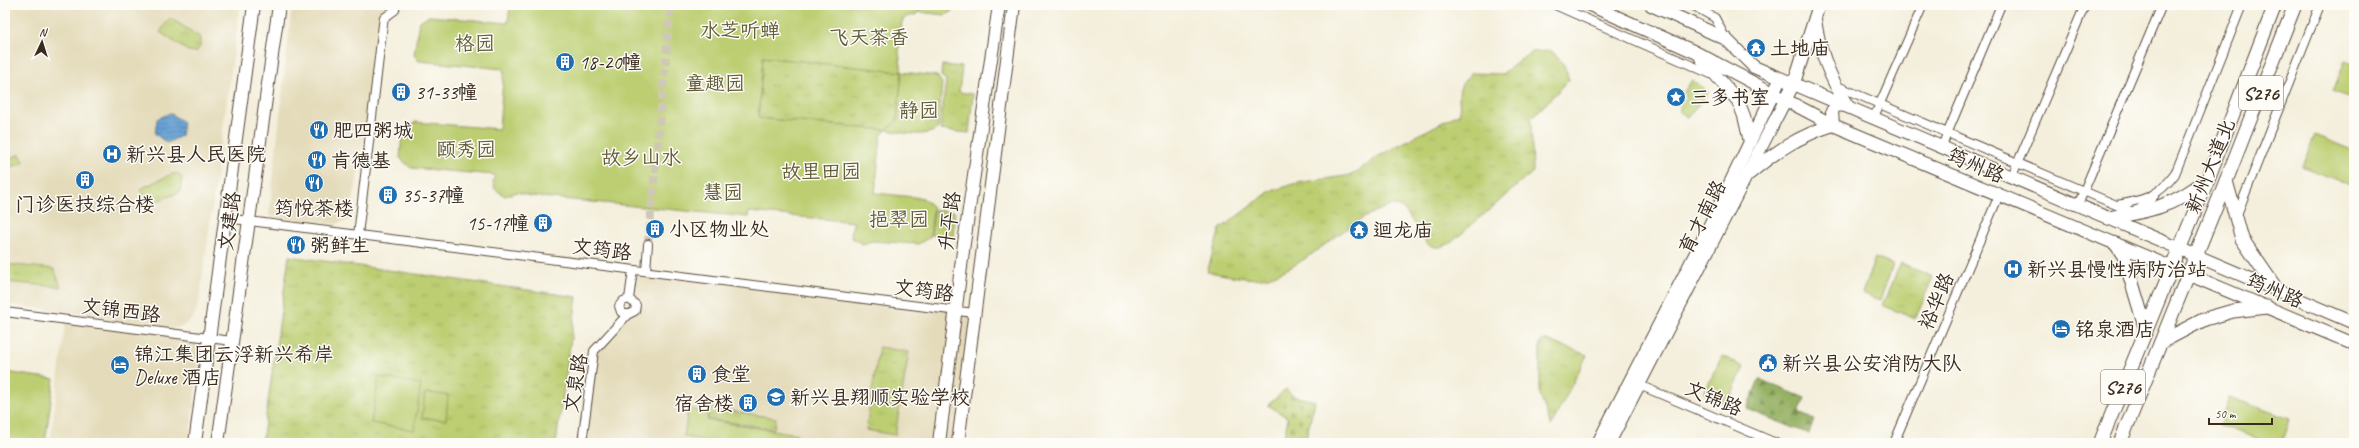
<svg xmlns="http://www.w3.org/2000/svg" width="2359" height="448" font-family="Caveat,'LXGW WenKai TC',sans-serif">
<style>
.built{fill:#e4dbba}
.grass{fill:url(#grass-tufts);stroke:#7c7c48}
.forest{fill:url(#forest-firs);stroke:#686e40}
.cemetery{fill:url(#cemetery-stones);stroke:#7c7c48}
.green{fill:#bcce71;stroke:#7c7c48;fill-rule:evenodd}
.water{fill:url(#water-rules);stroke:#4f6479}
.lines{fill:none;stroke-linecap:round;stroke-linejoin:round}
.street-tunnel{stroke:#cfc8b6;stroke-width:8;stroke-dasharray:8 4;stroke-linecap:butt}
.street-casing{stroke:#57483a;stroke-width:10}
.secondary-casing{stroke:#57483a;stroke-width:14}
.primary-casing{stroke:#57483a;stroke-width:15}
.street{stroke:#fff;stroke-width:8}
.secondary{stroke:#fff;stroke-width:12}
.primary{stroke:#fff;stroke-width:13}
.labels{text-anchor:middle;stroke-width:3;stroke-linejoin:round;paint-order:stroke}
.shield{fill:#fdfcf7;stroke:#75695f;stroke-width:1}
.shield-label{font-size:19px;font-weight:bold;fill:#3b2a1e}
.park-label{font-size:20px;fill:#625b37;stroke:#fdfcf7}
.poi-label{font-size:20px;fill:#3b2a1e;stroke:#fdfcf7;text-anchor:start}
.street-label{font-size:20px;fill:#3b2a1e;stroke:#fdfcf7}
</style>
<defs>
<pattern id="grass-tufts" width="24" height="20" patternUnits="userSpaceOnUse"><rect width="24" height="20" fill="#bcce71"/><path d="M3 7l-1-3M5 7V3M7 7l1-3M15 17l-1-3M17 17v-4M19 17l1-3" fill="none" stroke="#a2b161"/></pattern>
<pattern id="forest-firs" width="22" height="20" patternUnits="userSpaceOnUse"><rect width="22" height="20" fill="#95b163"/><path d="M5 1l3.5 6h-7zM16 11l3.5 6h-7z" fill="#7b9051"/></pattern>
<pattern id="cemetery-stones" width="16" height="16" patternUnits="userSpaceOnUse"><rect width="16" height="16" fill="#bcce71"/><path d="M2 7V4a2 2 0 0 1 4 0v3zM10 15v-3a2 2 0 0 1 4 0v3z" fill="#a2b161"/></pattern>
<pattern id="water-rules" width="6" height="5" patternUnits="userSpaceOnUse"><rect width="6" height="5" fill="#639fd4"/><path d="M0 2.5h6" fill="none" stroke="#5382ab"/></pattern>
</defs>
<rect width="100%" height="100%" fill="#fdfcf7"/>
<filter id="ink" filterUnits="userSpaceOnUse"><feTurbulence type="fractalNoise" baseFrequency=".025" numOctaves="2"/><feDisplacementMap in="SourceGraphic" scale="8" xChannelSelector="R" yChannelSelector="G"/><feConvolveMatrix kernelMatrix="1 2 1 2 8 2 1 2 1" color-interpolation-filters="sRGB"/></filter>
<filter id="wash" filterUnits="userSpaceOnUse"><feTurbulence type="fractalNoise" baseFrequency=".012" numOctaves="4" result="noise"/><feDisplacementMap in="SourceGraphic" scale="16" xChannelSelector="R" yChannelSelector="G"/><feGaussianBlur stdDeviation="0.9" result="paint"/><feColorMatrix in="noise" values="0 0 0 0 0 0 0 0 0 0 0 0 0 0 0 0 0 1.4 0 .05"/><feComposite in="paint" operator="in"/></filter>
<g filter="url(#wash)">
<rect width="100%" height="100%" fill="#f4efdc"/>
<g class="built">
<path d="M5,5H240L199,303L193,318L182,327L164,330L84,314L5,304Z"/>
<path d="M292,5H396L384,18L350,219L334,225L269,216Z"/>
<path d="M633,270L974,313L958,443H582L594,351L627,315Z"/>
<path d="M66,320L202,337L189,443H50Z"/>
</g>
<g class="grass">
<path d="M920,5H953L952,12L945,15L919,12Z"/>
<path d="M170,18L200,37V47L196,52L188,51L160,32Z"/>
<path d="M1552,51L1564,65L1569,80L1531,119L1533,172L1452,242C1444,247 1437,249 1428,245L1404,209L1393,205C1347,218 1315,262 1268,277C1250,282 1226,274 1207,272L1220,229L1269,192L1297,183L1352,175L1382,154L1460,113C1459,93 1456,87 1472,73L1502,74L1531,52Z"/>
<path d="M763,57L902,72L897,121L886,130L758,118Z"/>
<path d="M942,65L962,67L959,92L973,94L969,133L940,130L946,80L941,76Z"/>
<path d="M20,154L24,162L5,170V160Z"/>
<path d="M172,174H179L182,177L180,192L147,205L140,189Z"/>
<path d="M289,256L577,297L556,443H262Z"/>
<path d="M1901,263L1933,277L1915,319L1882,305Z"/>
<path d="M5,264L54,269L61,287L5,282Z"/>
<path d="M1546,340L1587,355L1551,426L1540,395V342Z"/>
<path d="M879,347L909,352L895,435L866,430Z"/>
<path d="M710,408L776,418L774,429L708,419Z"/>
</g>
<path class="forest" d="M1759,379L1805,398L1799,413L1814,420L1809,434L1747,409Z"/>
<path class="cemetery" d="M1286,389L1293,396L1315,401L1305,443L1284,438L1288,418L1268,405Z"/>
<g class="green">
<path d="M510,5H920L918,14L906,17L902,21L899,53L902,72L937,76L942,83L938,128C926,139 901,132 886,130L881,136L875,193L923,198L933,207L930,237L918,244L872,241L862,244L852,238L851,230L854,222L749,212L748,217L530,196L517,192L505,196L495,189L493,181L495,175L411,168L400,158L402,135L415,122L499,129L504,69L419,61L414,55L419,21L429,16L508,23ZM763,57L902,72L897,121L886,130L758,118Z"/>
<path d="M2345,61L2354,65V100L2333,91Z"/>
<path d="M1692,80L1708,92L1688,118L1678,110L1687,97L1683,93Z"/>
<path d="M2315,135L2354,151V187L2302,166Z"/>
<path d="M934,210L955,212L953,237L931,235Z"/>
<path d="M1875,258L1893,265L1880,300L1862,293Z"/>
<path d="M1722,356L1744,367L1727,404L1704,393Z"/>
<path d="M5,372L54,379L45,443H5Z"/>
<path d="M379,377L421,384L414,430L371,423Z"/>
<path d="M425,393L448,395L446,420L422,418Z"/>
<path d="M2229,397L2290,419L2282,443H2270L2219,425Z"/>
<path d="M688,409L708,412L707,420L797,434L796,443H722L684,437Z"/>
</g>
<path class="water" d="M170,113L183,122L181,136L167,143L155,134L157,119Z"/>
</g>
<g filter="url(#ink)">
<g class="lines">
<path class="street-tunnel" d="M648,244L671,5"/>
<g class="street-casing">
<g id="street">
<path d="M1555,5L1713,75"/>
<path d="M1692,5L1715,18L1726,39"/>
<path d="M1835,85L2135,213L2154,196"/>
<path d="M1874,117L1923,5"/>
<path d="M1942,146L2001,5"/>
<path d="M2012,176L2085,5"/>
<path d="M2078,205L2162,5"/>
<path d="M2117,205C2144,200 2158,197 2175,174L2242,5"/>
<path d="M2236,217L2320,5"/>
<path d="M226,218L974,313"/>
<path d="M358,235L383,24L384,18L395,10L396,5"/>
<path d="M646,271L648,244"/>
<path d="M629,299L633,270"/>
<path d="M5,312L232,341"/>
<path d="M1639,385L1776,443"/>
<path d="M582,443L594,351L627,315L635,311L636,305L629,299L623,301L619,306L621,312L627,315"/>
<path d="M1894,443L1999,195"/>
</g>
</g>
<g class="secondary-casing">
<g id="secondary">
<path d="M1590,5L1695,52L1833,125L2354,344"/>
<path d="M1651,5L1726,39L1754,67L2354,323"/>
<path d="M1815,19C1819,51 1829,77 1847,105"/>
<path d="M1701,58L1738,101L1744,116L1750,142"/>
<path d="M1833,125L1832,111L1836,106L1847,105"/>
<path d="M1749,174C1776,151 1799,136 1833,125"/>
<path d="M195,443L254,5"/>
<path d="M218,443L279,5"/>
<path d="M939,443L964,243L999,5"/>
<path d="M958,443L1014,5"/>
<path d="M1598,443L1703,239L1777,86"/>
<path d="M1609,443L1794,83L1819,5"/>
</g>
</g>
<g class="primary-casing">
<g id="primary">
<path d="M2226,181L2242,239L2277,290"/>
<path d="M2108,218C2149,211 2173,207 2206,180"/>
<path d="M2116,244L2124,256L2146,330"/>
<path d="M2161,342L2205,319L2233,311L2267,307"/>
<path d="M2100,443L2208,179L2275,5"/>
<path d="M2120,443L2226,181L2295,5"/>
</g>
</g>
<use href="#street" class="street"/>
<use href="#secondary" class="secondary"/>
<use href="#primary" class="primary"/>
</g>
</g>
<defs>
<g id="temple-disc" transform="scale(1)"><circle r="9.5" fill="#1f6fb2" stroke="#fdfcf7"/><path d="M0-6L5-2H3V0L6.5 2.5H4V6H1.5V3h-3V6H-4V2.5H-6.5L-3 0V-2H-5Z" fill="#fff"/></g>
<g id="building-disc" transform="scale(1)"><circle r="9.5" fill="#1f6fb2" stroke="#fdfcf7"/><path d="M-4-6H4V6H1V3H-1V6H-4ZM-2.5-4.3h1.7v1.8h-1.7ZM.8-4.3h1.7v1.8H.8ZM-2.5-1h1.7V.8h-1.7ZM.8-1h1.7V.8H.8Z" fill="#fff"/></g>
<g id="sight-disc" transform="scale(1)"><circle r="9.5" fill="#1f6fb2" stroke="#fdfcf7"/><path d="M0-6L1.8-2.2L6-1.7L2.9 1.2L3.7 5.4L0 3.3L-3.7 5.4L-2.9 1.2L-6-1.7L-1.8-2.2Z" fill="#fff"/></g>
<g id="restaurant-disc" transform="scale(1)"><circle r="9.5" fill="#1f6fb2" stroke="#fdfcf7"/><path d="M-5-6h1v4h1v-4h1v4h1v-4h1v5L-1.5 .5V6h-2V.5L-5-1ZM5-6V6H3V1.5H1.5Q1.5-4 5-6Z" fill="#fff"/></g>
<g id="hospital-disc" transform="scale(1)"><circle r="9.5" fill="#1f6fb2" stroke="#fdfcf7"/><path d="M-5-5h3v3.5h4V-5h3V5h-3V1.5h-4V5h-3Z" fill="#fff"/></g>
<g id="hotel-disc" transform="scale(1)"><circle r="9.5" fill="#1f6fb2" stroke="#fdfcf7"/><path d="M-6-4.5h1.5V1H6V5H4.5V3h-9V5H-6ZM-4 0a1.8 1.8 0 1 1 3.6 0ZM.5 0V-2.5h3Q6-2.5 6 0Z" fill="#fff"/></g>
<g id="civic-disc" transform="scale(1)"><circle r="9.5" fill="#1f6fb2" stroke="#fdfcf7"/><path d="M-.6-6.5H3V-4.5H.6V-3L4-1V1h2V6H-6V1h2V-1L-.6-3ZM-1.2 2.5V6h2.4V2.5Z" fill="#fff"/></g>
<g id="school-disc" transform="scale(1)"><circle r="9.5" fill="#1f6fb2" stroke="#fdfcf7"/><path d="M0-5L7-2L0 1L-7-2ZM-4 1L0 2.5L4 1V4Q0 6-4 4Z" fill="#fff"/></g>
</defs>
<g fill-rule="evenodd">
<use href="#temple-disc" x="1756" y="48"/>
<use href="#building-disc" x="565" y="62"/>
<use href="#building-disc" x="401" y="92"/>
<use href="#sight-disc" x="1676" y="97"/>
<use href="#restaurant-disc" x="319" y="130"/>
<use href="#hospital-disc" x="112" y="154"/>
<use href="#restaurant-disc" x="317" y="160"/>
<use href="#building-disc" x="85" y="180"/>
<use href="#restaurant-disc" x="314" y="183"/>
<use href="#building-disc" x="388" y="195"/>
<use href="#building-disc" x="543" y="223"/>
<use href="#building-disc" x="655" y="229"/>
<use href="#temple-disc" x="1359" y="230"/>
<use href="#restaurant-disc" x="296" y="245"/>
<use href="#hospital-disc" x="2013" y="269"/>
<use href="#hotel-disc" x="2061" y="329"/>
<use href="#civic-disc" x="1768" y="363"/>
<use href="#hotel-disc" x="120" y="365"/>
<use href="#building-disc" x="697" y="374"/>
<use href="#school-disc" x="776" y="397"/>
<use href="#building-disc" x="748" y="403"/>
</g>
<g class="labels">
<g class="shield">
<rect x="2239" y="76" width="44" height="34" rx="3"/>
<rect x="2101" y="370" width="44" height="34" rx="3"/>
</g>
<g class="shield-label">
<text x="2261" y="100">S276</text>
<text x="2123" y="394">S276</text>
</g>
<g class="park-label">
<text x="740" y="37">水芝听蝉</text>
<text x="869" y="44">飞天茶香</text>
<text x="475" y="50">格园</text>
<text x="715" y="90">童趣园</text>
<text x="919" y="117">静园</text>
<text x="466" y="156">颐秀园</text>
<text x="641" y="164">故乡山水</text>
<text x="821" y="178">故里田园</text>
<text x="723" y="199">慧园</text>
<text x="899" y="226">挹翠园</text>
</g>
<g class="poi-label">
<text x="1770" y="55">土地庙</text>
<text x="579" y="69">18-20幢</text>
<text x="415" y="99">31-33幢</text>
<text x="1690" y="104">三多书室</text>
<text x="333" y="137">肥四粥城</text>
<text x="126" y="161">新兴县人民医院</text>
<text x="331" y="167">肯德基</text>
<text x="402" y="202">35-37幢</text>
<text x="85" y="211" text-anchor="middle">门诊医技综合楼</text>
<text x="314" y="215" text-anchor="middle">筠悦茶楼</text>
<text x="529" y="230" text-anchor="end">15-17幢</text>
<text x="669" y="236">小区物业处</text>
<text x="1373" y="237">迴龙庙</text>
<text x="310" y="252">粥鲜生</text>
<text x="2027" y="276">新兴县慢性病防治站</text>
<text x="2075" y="336">铭泉酒店</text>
<text x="134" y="361">锦江集团云浮新兴希岸<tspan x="134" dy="23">Deluxe 酒店</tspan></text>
<text x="1782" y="370">新兴县公安消防大队</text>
<text x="711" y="381">食堂</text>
<text x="790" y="404">新兴县翔顺实验学校</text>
<text x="734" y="410" text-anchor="end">宿舍楼</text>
</g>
<g class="street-label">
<text transform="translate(1976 165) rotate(23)" y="7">筠州路</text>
<text transform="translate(2210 166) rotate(-68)" y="7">新州大道北</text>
<text transform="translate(1702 217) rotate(-63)" y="7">育才南路</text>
<text transform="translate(229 221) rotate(-82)" y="7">文建路</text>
<text transform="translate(949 221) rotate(-82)" y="7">升平路</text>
<text transform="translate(602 249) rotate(7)" y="7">文筠路</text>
<text transform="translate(924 290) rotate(7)" y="7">文筠路</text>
<text transform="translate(2275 290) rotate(23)" y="7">筠州路</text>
<text transform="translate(1936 301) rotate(-67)" y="7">裕华路</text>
<text transform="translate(121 310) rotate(7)" y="7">文锦西路</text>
<text transform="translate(575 383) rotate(-80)" y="7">文泉路</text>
<text transform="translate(1714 398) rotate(23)" y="7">文锦路</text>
</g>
</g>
<rect width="2359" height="448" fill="none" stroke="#fdfcf7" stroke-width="20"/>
<g transform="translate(42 42) rotate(4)" stroke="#fdfcf7" stroke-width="3" paint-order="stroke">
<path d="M0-3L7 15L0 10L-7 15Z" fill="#3b2a1e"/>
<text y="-6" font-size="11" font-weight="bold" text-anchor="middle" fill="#3b2a1e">N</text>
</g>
<path d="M2209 418v6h63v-6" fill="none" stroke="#3b2a1e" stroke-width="2"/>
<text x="2215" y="418" font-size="12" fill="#3b2a1e" stroke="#fdfcf7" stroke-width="3" paint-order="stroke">50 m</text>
</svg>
